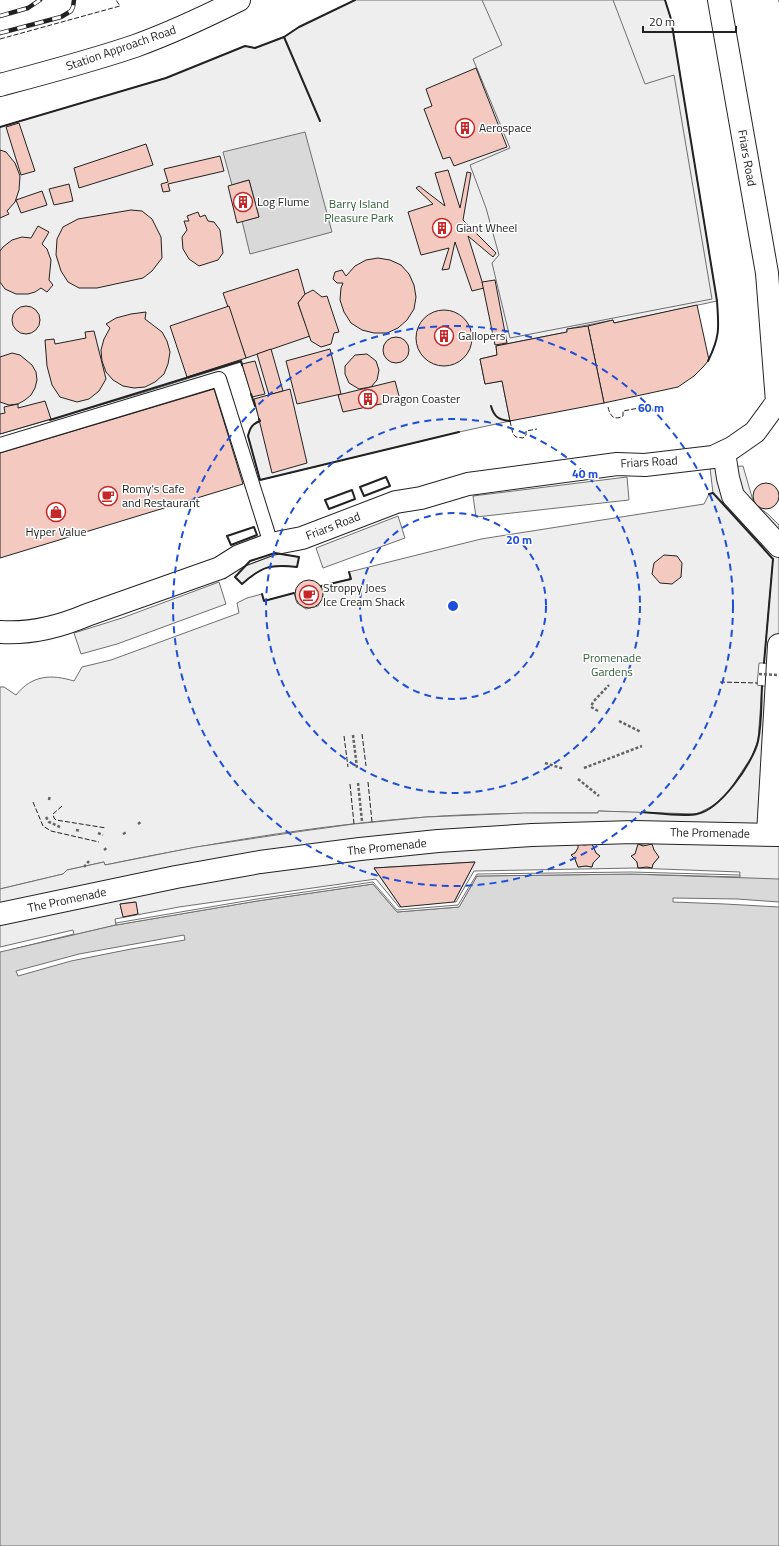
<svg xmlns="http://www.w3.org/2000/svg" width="779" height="1546" font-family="'Titillium Web',sans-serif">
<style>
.green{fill:#eee;stroke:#6f6f6f}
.parking{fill:#ededed;stroke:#6f6f6f;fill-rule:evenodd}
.water{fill:#d9d9d9;stroke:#6f6f6f}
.pier{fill:#fff;stroke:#6f6f6f}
.building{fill:#f3c9c0;stroke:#222}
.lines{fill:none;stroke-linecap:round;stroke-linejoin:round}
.lane-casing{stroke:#222;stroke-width:16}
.street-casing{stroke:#222;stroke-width:24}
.primary-casing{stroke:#222;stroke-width:24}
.path{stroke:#646464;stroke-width:2.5;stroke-dasharray:3 2;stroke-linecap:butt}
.lane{stroke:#fff;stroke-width:14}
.street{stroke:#fff;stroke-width:22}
.primary{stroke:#fff;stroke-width:22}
.rail-casing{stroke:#222;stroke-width:4.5}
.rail{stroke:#fff;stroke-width:3;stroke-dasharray:9;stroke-linecap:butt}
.path-bridge{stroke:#646464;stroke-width:2.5;stroke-dasharray:3 2;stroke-linecap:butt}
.fence{stroke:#222;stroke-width:1;stroke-dasharray:5 2;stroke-linecap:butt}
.wall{stroke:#222;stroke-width:2}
.ring{fill:none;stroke:#1d4ed8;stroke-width:2;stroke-dasharray:7 5}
.labels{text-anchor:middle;stroke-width:3;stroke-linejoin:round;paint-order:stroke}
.street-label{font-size:12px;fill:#222;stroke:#fff}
.poi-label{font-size:12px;fill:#222;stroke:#fff;text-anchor:start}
.park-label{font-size:12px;fill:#2f5e38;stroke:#fff}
.centre{fill:#1d4ed8;stroke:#fff;stroke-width:2}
.ring-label{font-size:12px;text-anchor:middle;font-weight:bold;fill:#1d4ed8;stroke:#fff;stroke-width:3;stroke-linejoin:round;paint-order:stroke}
</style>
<rect width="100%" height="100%" fill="#fff"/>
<g class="green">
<path d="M355,0H665L671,19L717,301L614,323L613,320L567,329V332L496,346L497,355L480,359L485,384L502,381L510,421L459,432L260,480L248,436C250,428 252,425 260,421L241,362L142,393L0,434V127L166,78L245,46L255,48L284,37L299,27Z"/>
<path d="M713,493L773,559L764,663H759L757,685L762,686C761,704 762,724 758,741C751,768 719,813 689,815L599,811L598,813C541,813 483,813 426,817C318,825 211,843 105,865L104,862L67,870L63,874L0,889V687H4L16,695C32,675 51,674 74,681L82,667L111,660L239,613L237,603L247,598L262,594L264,601L294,593L297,603L306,609L318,606L323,597L321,586L350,579L349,572L481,539L704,504L709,494Z"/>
<path d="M275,553L299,557L297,567C271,564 262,566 242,584L235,577L250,561Z"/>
</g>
<g class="parking">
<path d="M482,0H613L645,84L674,75L712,299L510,338L492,263L499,255L486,208L470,165L510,148L473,59L502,45Z"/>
<path d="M743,466L754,504L768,514L779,525V665L764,663L773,559L713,493L710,468Z"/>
<path d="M627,477L629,500L476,517L473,496Z"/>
<path d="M398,516L405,538L323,568L316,548Z"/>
<path d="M219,582L226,604L117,644L81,654L74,633L122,618Z"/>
<path d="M762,686L779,687V902L737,899L740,872L635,868L474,871L456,902H454L475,862L374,868L401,907H399L376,879L179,907L115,919L116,925L10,950L74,934L73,930L0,947V889L63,874L67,870L104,862L105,865L196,847L303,831L354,824L426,817L524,813H598V811L697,814L716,804L729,791L752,756L758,741ZM592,844L596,853L600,856L593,863L592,867L586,866L578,867L575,859L571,855L575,853L578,848ZM639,844L648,846L659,857L653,864L652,868H638L637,862L632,856L635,854ZM135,902L138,914L123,916L120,904Z"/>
</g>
<g class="water">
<path d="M305,132L332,232L250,254L242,221L259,217L249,180L232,185L223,152Z"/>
<path d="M631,874L779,879V1546H0V952L116,925L257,901L373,884L397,912L459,907L477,876Z"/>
</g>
<g class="pier">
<path d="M631,872L740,875V877L631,874L477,876L459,907L397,912L373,884L257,901L116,925V923L257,899L373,882L397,910L458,905L477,874Z"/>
<path d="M673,898L737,899L779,902V907L725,904L673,902Z"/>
<path d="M184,935L185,940L131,949L71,961L18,976L16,971L79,954Z"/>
</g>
<g class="building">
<path d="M476,68L507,147L454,166L450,157L443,159L424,109L432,106L426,89Z"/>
<path d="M19,123L35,171L21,175L6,127Z"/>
<path d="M146,144L153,165L79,188L74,168Z"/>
<path d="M0,150L6,152L15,163L20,176L19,190L15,202L7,211L9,214L0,218Z"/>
<path d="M220,156L224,171L168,184L170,191L163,192L161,184L168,182L164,169Z"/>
<path d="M448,170L460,208L467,172L471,173L463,220L496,253L493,257L468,236L484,288L472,291L455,242L449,269L442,270L449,248L421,255L408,212L433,204L416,188L419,186L445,206L435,173Z"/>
<path d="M249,180L259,217L237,223L228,186Z"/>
<path d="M69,184L73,201L54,205L49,189Z"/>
<path d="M42,191L47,205L21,213L16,200Z"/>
<path d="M131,210L142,211L152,219L161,237L162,258L152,271L143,278L97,288H79L68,282L61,271L56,255L57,239L63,227L78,219Z"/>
<path d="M198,212L200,217L205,215L208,221L214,222L220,230L223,253L218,260L199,266L189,259L183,249L182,237L187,230L184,221H189L187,216Z"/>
<path d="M38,226L49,232L42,244L47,249L51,260L49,280L53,285L47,292L41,288L35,292L28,294H16L5,289L0,282V251L3,247L12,240L22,237L31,238Z"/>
<path d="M378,258L390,260L401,265L409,274L414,285L416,297L414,309L407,320L398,328L387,333H374L362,330L351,323L344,312L340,300L341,288L343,283H337L333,279L335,272L342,270L346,276L355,266L366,260Z"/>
<path d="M298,269L305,294L298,303L310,336L246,358L223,293Z"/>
<path d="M495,280L507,343L495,345L482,282Z"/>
<path d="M313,290L322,297L327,296L339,332L334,333L331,344L321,347L311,341L298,303L305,294Z"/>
<path d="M697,305L709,360L703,367L694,376L678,387L604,403L588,326L613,320L614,323Z"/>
<circle cx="26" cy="320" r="14"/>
<path d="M229,306L246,358L187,377L170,326Z"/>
<circle cx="444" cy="338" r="28"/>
<path d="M146,312L145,319L162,332L167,341L170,352L168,364L164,374L155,382L145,387L134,388L123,386L113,380L106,372L102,361L101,350L104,339L110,328L106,324L116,318L131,314Z"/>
<path d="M588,326L604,403L510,421L502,381L485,384L480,359L497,355L496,346L567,332V329Z"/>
<path d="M94,331L106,379L99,391L89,399L77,402L60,397L52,385L47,366L45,340L54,339L55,344L86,338L85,332Z"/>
<circle cx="396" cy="350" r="13"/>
<path d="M271,349L283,391L269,395L257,354Z"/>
<path d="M330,349L341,394L297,404L286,361Z"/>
<path d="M12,353L20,355L32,365L36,372L37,380L35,388L31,395L25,400L18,404L9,405L0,402V357Z"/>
<path d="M367,354L376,361L379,370L377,380L371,387L359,389L349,383L345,374V366L355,355Z"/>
<path d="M255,361L265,394L252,397L242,364Z"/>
<path d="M395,381L399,396L395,401L343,412L338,395Z"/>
<path d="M214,389L243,484L0,558V453Z"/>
<path d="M290,389L307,463L272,473L254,399Z"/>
<path d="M45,401L51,419L0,434V414L5,413L4,407L18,404V408Z"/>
<circle cx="766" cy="496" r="13"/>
<path d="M664,555L677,556L682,563L681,577L672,584L660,583L652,574L654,563Z"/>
<circle cx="309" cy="594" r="14"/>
<path d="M578,843L584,845L592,844L596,853L600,856L593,863L592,867L586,866L578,867L575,859L571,855L575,853L578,848Z"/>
<path d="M638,844L643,846L652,844L654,850L659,857L653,864L652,868L647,867L638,868L637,862L631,856L635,854Z"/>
<path d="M475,862L454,902L401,907L374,868Z"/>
<path d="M136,902L138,914L123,917L120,904Z"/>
</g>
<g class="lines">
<g class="lane-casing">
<path id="lane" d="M0,445L219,379L271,544"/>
</g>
<g class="street-casing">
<g id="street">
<path d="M724,452L728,478L733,496L779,546"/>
<path d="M768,834L779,645"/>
<path d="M0,914L176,877L260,862L360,849L438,841L532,835L634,832L779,835"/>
</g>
</g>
<g class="primary-casing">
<g id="primary">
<path d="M0,85C45,73 91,61 135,46C171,33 205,17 239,0"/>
<path d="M0,632C30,634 59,627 87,615L220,568L239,556L271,544L302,538L396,502L421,498L468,484L617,464L645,465L713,457L732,448L755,432L777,402L767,273L719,0"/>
</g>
</g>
<g class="path">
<path d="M598,711L591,707L593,702L609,685"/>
<path d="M619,721L641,732"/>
<path d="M353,735L357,768"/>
<path d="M545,763L564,769"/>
<path d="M584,768L642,746"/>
<path d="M578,779L599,796"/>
<path d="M358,783L362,821"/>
<path d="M49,800L50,795"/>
<path d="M46,817L49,822L60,827"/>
<path d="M138,824L142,821"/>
<path d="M76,830L81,831"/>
<path d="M98,833L103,835"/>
<path d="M123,834L127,832"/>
<path d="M104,850L108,847"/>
<path d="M84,867L89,861"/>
</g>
<use href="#lane" class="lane"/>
<use href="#street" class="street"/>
<use href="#primary" class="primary"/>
<g class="rail-casing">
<g id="rail">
<path d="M0,16L28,8L40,0"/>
<path d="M0,33L61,17L71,11L73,7L74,0"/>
</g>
</g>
<use href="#rail" class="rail"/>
<path class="path-bridge" d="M759,674L779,675"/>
<g class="fence">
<path d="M779,0V2"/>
<path d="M0,39L120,6L116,0"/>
<path d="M608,407C610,416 614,421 623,416V411L639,408"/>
<path d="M510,421L513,434L516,437L523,438L526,435V431L537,429"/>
<path d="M720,682L758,683"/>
<path d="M362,734L366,766"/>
<path d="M344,736L348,767"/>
<path d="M368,782L372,822"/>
<path d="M350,784L354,824"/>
<path d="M33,802L43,826L51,831L99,842"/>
<path d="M62,806L53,814L54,818L56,820L106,828"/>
</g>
<g class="wall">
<path d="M665,0L671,19L717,301C719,328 720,337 708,361"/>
<path d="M284,37L320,121"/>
<path d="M0,127L166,78L245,46L255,48L284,37L299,27L355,0"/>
<path d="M251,394L255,406"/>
<path d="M491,406C494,417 499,420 510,421"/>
<path d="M259,419L260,421C252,424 250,428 248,436L260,480L459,432"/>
<path d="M50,420L241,361L242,365"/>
<path d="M386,477L390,486L364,496L360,487Z"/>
<path d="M352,490L355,499L329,509L325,500Z"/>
<path d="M709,494L713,493L773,559L764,663"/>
<path d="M254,527L257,535L231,545L227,536Z"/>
<path d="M275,553L299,557L297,567C271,564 262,566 242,584L235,577L250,561Z"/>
<path d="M321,586L351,579L349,572"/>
<path d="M262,594L264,601L294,593"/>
<path d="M642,812C656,813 684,817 697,814C720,810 753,763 758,741C762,723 761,704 762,686"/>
</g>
</g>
<g class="ring">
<circle cx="453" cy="606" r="93"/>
<circle cx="453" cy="606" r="187"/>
<circle cx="453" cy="606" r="280"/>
</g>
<defs>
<g id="building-ring" transform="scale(1)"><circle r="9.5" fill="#fff" stroke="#c62828" stroke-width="1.5"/><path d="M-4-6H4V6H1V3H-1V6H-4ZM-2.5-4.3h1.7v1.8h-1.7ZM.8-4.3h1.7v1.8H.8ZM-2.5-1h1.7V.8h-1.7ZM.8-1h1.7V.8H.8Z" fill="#c62828"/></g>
<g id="cafe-ring" transform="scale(1)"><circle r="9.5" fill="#fff" stroke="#c62828" stroke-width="1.5"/><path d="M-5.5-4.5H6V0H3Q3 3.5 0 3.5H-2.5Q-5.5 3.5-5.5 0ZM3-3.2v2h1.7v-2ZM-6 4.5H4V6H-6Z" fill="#c62828"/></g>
<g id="shop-ring" transform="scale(1)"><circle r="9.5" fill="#fff" stroke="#c62828" stroke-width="1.5"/><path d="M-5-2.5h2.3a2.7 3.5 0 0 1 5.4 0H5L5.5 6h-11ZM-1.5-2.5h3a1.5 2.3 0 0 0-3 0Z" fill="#c62828"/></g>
</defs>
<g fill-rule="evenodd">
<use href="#building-ring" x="465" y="128"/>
<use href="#building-ring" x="243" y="202"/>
<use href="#building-ring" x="442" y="228"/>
<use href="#building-ring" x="444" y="336"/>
<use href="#building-ring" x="368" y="399"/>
<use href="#cafe-ring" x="108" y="496"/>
<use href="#shop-ring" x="56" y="512"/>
<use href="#cafe-ring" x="309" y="595"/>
</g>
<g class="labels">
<g class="street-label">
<text transform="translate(121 48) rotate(-19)" y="4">Station Approach Road</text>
<text transform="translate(747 158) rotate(80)" y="4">Friars Road</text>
<text transform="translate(649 462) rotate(-3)" y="4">Friars Road</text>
<text transform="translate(333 526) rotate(-21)" y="4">Friars Road</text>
<text transform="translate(710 833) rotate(1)" y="4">The Promenade</text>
<text transform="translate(387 847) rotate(-6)" y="4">The Promenade</text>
<text transform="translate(67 900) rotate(-12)" y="4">The Promenade</text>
</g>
<g class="poi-label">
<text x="479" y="132">Aerospace</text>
<text x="257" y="206">Log Flume</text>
<text x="456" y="232">Giant Wheel</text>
<text x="458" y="340">Gallopers</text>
<text x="382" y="403">Dragon Coaster</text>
<text x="122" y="493">Romy's Cafe<tspan x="122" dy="14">and Restaurant</tspan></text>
<text x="56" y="536" text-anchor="middle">Hyper Value</text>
<text x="323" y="592">Stroppy Joes<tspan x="323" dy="14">Ice Cream Shack</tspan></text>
</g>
<g class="park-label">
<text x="359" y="208">Barry Island<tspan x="359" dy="14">Pleasure Park</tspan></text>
<text x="612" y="662">Promenade<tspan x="612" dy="14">Gardens</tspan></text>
</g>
</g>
<circle cx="453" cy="606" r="6" class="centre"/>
<g class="ring-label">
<text x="651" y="412">60 m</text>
<text x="585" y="478">40 m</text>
<text x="519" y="544">20 m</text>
</g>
<path d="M643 26v6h93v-6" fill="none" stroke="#222222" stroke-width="2"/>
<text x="649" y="26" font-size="12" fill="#222222" stroke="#ffffff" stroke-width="3" paint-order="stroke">20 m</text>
</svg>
